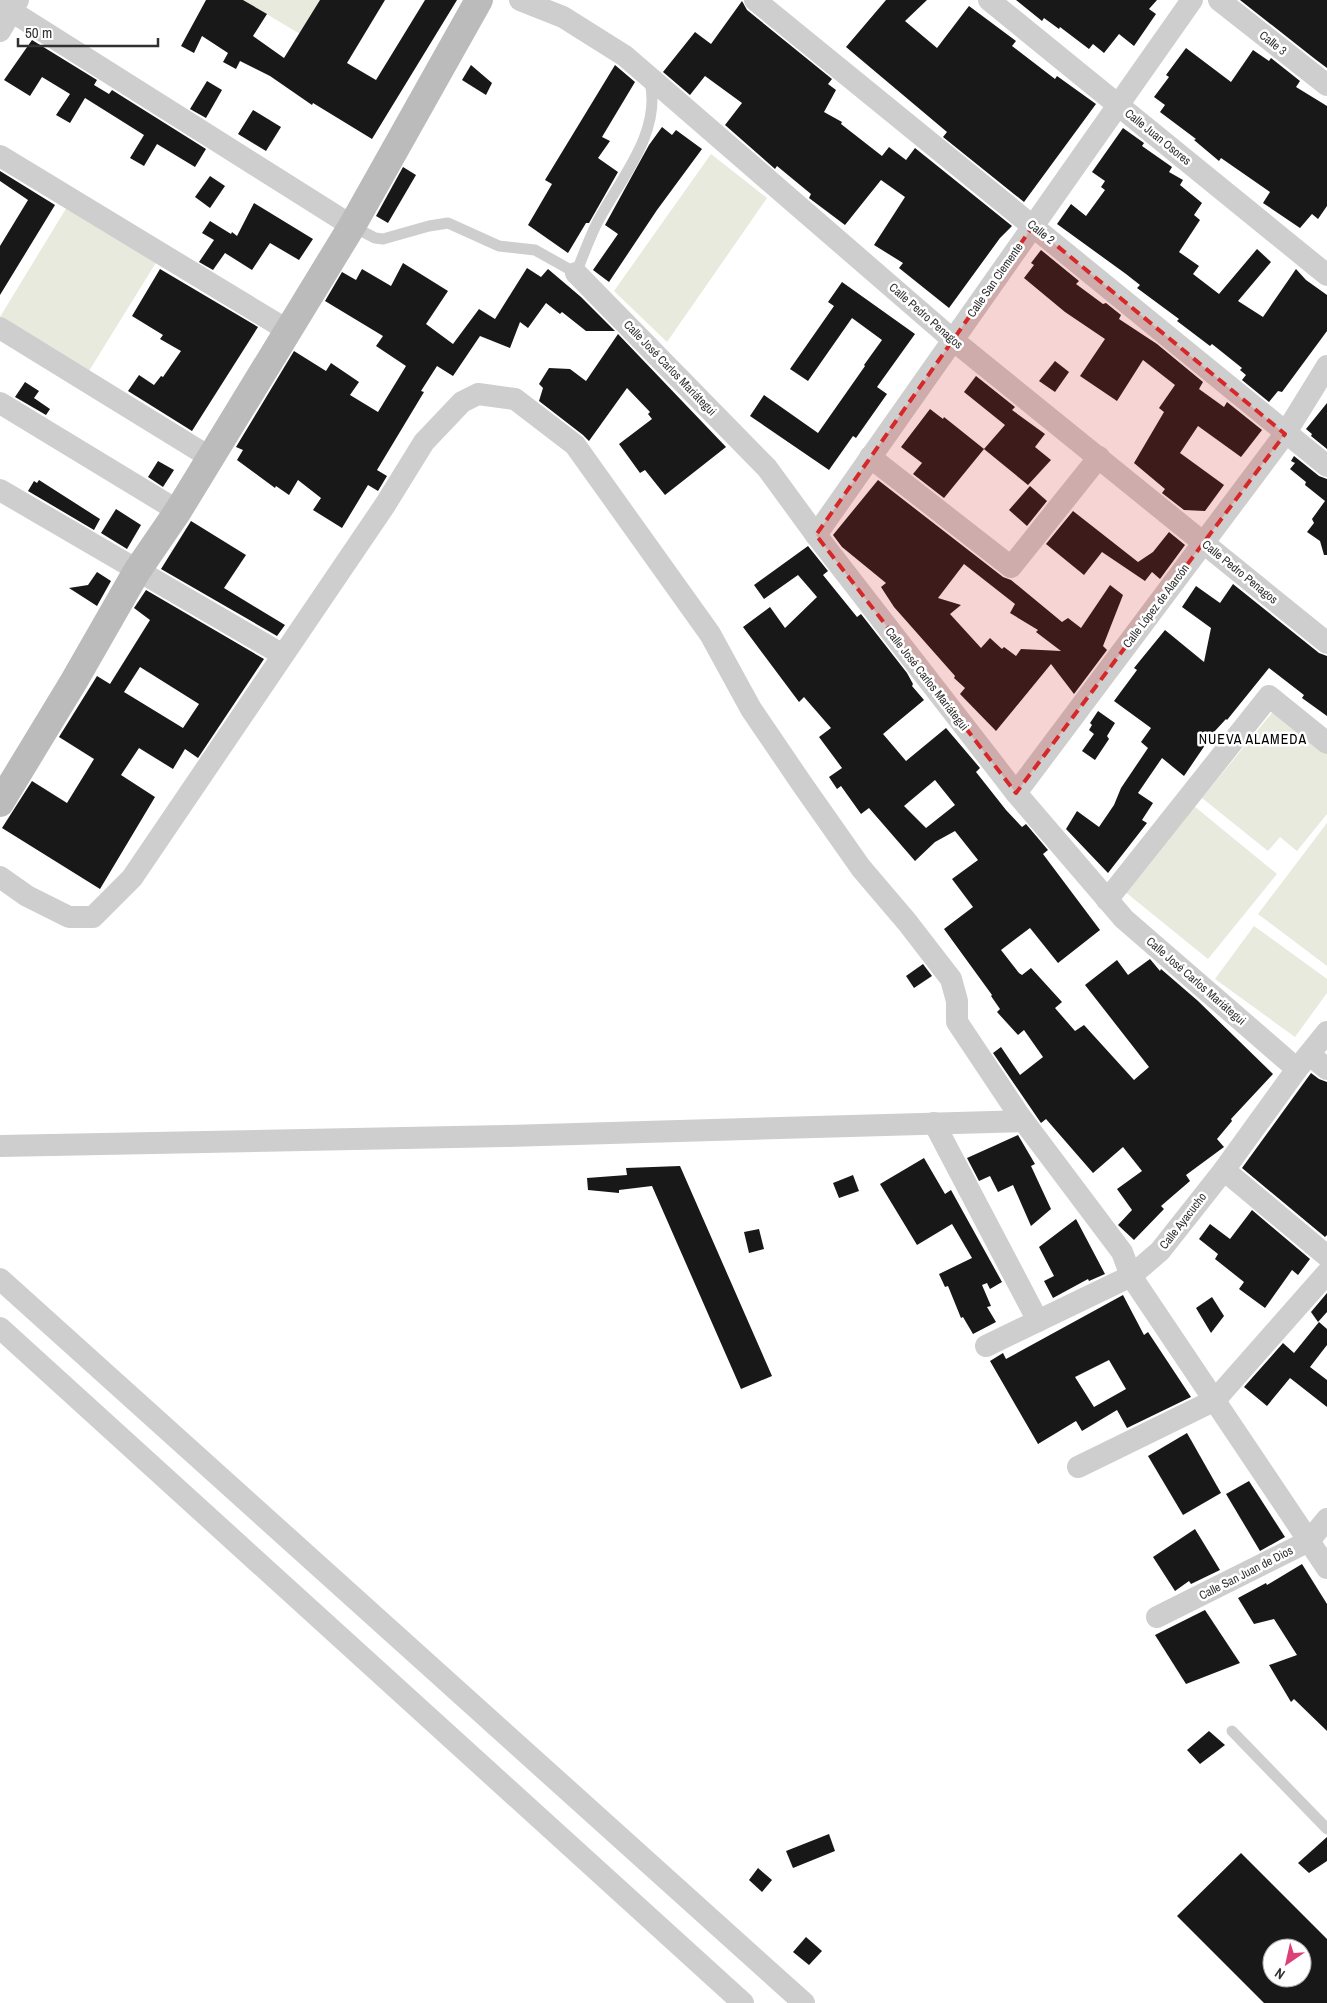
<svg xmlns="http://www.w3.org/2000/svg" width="1327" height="2003" font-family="'Archivo Narrow',sans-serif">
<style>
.green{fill:#e7eadd}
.building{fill:#181818;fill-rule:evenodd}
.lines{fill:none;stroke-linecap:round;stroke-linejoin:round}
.lane{stroke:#cecece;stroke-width:11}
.street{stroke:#cecece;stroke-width:22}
.secondary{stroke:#bbb;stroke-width:28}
.marked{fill:#d62828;fill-opacity:0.2;stroke:#d62828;stroke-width:4;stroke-dasharray:10 6;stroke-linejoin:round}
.labels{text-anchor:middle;stroke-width:5;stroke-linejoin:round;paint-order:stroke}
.street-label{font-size:12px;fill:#313131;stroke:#fff}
.neighbourhood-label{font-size:14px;letter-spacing:1px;fill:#000;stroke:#fff}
</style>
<rect width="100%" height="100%" fill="#fff"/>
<g class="green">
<path d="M243,0H333L300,34Z"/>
<path d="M711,154L767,198L667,342L614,291Z"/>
<path d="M67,207L157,261L84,379L0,327V317Z"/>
<path d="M1275,709L1327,751V814L1297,851L1280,837L1268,851L1202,798Z"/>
<path d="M1194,806L1277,874L1208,959L1124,891Z"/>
<path d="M1327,823V966L1258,914Z"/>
<path d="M1254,926L1327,979V993L1295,1037L1215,979Z"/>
</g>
<g class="building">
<path d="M206,0H243L267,14L253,36L284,58L320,0H385L347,63L376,80L425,0H457L372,139L313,103L312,105L270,76L240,61L236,69L223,62L228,53L202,36L194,53L181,46Z"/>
<path d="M886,0H927L905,21L937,48L969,6L1016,41L1012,46L1055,79L1057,76L1096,104L1024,202L943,137L947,132L846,47Z"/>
<path d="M1016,0H1157L1149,9L1156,14L1134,46L1119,34L1104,53L1093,44L1089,49L1060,27L1059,29L1044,18L1042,21Z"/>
<path d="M1240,0H1327V68L1315,59Z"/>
<path d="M742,1L747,10L832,79L828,84L836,90L824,112L842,122L841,124L882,156L889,147L906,160L915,148L1012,226L1000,238L949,308L899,268L903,263L874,245L905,197L881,180L845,225L809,198L811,194L777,166L775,169L725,125L742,103L705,76L690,95L663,72L695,32L711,44Z"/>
<path d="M32,40L97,80L94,85L109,94L112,90L206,149L195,167L157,144L144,166L130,158L144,135L85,98L70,123L56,115L70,94L42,77L30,96L4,80Z"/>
<path d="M1186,48L1231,82L1253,50L1269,61L1271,58L1300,81L1296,87L1327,106V206L1318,219L1312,214L1300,228L1263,203L1270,192L1221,158L1219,161L1194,140L1196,139L1160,112L1165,105L1154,97L1169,77L1166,75Z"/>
<path d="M471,65L492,83L486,95L462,80Z"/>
<path d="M615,65L635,82L602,137L610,141L598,158L618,172L589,223H586L568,253L528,225L552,184L545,180Z"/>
<path d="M207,81L222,90L206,118L190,109Z"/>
<path d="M253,110L281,127L266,151L238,134Z"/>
<path d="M662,127L672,135L676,130L702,149L657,210L609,282L593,270L618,234L605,225L649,145Z"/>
<path d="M1123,128L1144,143L1142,146L1172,167L1169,172L1183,180L1180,185L1202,203L1194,215L1200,220L1179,252L1199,266L1193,274L1219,294L1257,249L1271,262L1238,301L1263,317L1296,269L1306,280L1327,295V331L1282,392L1278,391L1269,402L1242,380L1246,375L1240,370L1242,368L1212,344L1210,346L1177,321L1179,319L1137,288L1140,285L1126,274L1057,224L1071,204L1086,216L1105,190L1101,187L1105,181L1092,172Z"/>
<path d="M403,167L416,175L388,223L376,216Z"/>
<path d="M0,171L55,205L0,295V246L28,200L0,181Z"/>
<path d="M210,176L225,186L210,208L195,197Z"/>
<path d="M254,203L313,239L299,260L270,243L252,270L225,253L213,270L199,262L214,240L202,233L210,221L231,234L232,232L237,236Z"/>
<path d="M1041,250L1079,281L1076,284L1103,304L1106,303L1121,315L1119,319L1157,344L1203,382L1199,389L1224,407L1227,402L1262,430L1241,457L1198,426L1180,453L1224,485L1205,511L1184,510L1162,493L1165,489L1134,463L1164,412L1159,408L1175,385L1143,360L1117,401L1080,376L1105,339L1065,312L1024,278L1034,265L1031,263Z"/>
<path d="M403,263L448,291L426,324L453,344L479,309L495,319L527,268L541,277L548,269L581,297L615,331H586L562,312L560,314L546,303L528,328L520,322L510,348L480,336L453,376L437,366L421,391L424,392L377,470L387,476L378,491L368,485L342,528L313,510L321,498L298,480L289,495L276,486L275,488L237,460L243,450L236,447L294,351L326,371L331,363L359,382L350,395L378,412L406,366L376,346L383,336L325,301L342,272L356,280L362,269L391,286Z"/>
<path d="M160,269L258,327L192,431L128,391L139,375L154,385L161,376L163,377L181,351L160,339L163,335L132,316Z"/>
<path d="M842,282L915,334L877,387L887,394L856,438L853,436L829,470L750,416L764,395L818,433L865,366L864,365L882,340L852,318L808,381L790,369L834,306L828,302Z"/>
<path d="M618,334L726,447L665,495L645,470L640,473L619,444L652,419L648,414L650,412L627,388L589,441L583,435L539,401L543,388L539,384L549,368L570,369L586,381Z"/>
<path d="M1055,361L1069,372L1055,392L1039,381Z"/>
<path d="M976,376L1015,407L1012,410L1045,434L1035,447L1051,460L1028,485L984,449L1005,425L964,392Z"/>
<path d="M25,382L39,391L34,398L50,409L46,415L15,397Z"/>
<path d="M1327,403V449L1311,436L1312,434L1306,429Z"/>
<path d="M930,409L943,419L944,417L984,449L944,498L913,474L922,463L901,447Z"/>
<path d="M1294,456L1319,476L1327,479V555H1324L1320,541L1307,532L1314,523L1312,519L1325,501L1305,485L1306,482L1290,469L1295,463L1291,461Z"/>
<path d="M158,461L174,470L163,487L148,477Z"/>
<path d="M39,480L100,519L94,530L28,491L34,481L37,483Z"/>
<path d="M878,480L1003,577L1011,580L1062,622L1068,618L1081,628L1110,585L1123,595L1103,646L1107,650L1074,694L1051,664L996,731L960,694L965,688L954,678L955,676L894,607L881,587L886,583L842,547L833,535ZM964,564L1015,604L1010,613L1038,630L1036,632L1061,651L1021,649L1016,656L1004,647L1002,649L990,638L981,648L950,614L961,605L938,598Z"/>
<path d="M1030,486L1047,501L1027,526L1009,510Z"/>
<path d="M116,509L141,525L127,549L101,533Z"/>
<path d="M1073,511L1138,562L1153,552L1169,532L1185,545L1160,579L1152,572L1145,581L1102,552L1084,575L1046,544Z"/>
<path d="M191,521L246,555L224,588L285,625L277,636L161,569Z"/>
<path d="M808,546L828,571L823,575L857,617L861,614L907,673L913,684L912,686L924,700L883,734L906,761L946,728L980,768L976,772L1006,810L1022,827L1026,824L1048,850L1043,854L1100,930L1058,963L1030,928L1001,950L1019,973L1022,975L1031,968L1062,1002L1055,1008L1075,1031L1084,1025L1134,1080L1149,1067L1085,985L1117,960L1128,975L1150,959L1160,971L1161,969L1198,1001L1273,1074L1231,1119L1232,1121L1217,1139L1224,1147L1186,1175L1190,1181L1161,1206L1164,1209L1134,1240L1118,1225L1132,1210L1117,1189L1142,1171L1123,1147L1093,1173L1046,1119L1041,1123L993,1053L1001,1047L1020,1075L1043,1057L1024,1030L1018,1035L997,1012L1000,1009L991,996L992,995L944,929L973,907L952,879L978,860L955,831L935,842L915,861L869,808L861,814L841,786L837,789L829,777L842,768L819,737L831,728L804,697L799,702L743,627L770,607L785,628L817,597L798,575L764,599L754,585ZM935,780L955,805L926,828L904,806Z"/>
<path d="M97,572L111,581L97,606L69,588L88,585Z"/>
<path d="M1233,584L1319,653L1327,656V716L1302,698L1304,695L1269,668L1227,720L1226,719L1214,732L1184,776L1162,758L1138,793L1153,803L1142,820L1147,823L1108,873L1066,829L1077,811L1099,827L1114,805L1121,788L1148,748L1141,742L1151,728L1114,701L1137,670L1134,668L1165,630L1204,662L1211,628L1182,607L1196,586L1220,603Z"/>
<path d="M146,590L264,659L198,758L185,749L173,769L139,748L121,775L155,797L100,889L2,828L32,781L67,803L94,759L59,737L97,676L110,684L150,620L134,608ZM140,667L199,704L183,728L124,692Z"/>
<path d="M1098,711L1115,723L1107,736L1109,739L1095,760L1082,751L1094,734L1089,730L1092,725L1090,723Z"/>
<path d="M923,964L932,976L914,988L906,976Z"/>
<path d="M1311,1073L1319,1079L1327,1082V1235L1325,1237L1242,1168Z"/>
<path d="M1018,1135L1035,1164L1031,1166L1051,1209L1031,1226L1013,1185L998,1192L990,1176L979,1181L967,1158Z"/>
<path d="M924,1158L945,1194L951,1190L1002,1282L990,1289L987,1283L982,1285L991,1306L987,1307L996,1322L973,1334L963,1317L961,1318L948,1286L945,1287L939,1274L972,1258L952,1224L917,1245L880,1184Z"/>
<path d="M680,1166L772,1376L741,1389L652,1186L619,1190V1193L588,1190L587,1178L627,1175L626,1168Z"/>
<path d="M853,1175L859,1191L839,1198L833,1183Z"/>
<path d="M1252,1210L1310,1259L1298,1275L1292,1270L1265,1308L1239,1289L1244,1282L1215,1259L1218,1254L1199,1239L1210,1224L1230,1239Z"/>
<path d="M1076,1219L1105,1274L1089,1281L1088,1279L1053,1298L1044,1281L1054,1276L1039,1247Z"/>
<path d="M759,1229L764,1249L749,1253L744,1232Z"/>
<path d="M1327,1293V1312L1318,1322L1311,1312Z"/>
<path d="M1123,1295L1144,1335L1148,1332L1191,1397L1127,1428L1117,1410L1082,1431L1076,1421L1038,1444L990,1361L1003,1353L1006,1359ZM1109,1360L1126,1389L1094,1407L1075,1377Z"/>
<path d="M1212,1297L1224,1316L1211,1333L1196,1308Z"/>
<path d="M1319,1322L1327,1329V1345L1310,1367L1327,1380V1407L1290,1378L1267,1406L1244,1387L1283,1343L1294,1353Z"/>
<path d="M1187,1433L1221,1493L1183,1515L1148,1456Z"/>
<path d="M1249,1481L1285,1537L1260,1551L1226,1494Z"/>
<path d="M1195,1529L1220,1570L1191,1584L1189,1581L1175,1591L1153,1557Z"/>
<path d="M1302,1564L1327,1604V1731L1294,1699L1291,1702L1269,1665L1297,1655L1274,1619L1254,1624L1238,1598L1266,1583L1267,1585Z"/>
<path d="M1205,1610L1240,1663L1186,1684L1155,1635Z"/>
<path d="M1209,1731L1225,1745L1200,1764L1187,1750Z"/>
<path d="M829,1834L835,1851L793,1868L786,1851Z"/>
<path d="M1327,1837V1861L1309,1873L1298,1863Z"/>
<path d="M1241,1853L1327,1939V2003H1264L1177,1916ZM1272,1948H1302V1978H1272Z"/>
<path d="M758,1868L772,1880L762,1892L749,1880Z"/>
<path d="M806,1937L822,1951L809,1965L793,1952Z"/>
</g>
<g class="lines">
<g class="lane">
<path d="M352,226L375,238L383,239L429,226L448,223L499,246L535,250L576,273C583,256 589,239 597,223C619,180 662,133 650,82"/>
<path d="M1232,1731L1327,1829"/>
</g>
<g class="street">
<path d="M520,0L563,17L625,56L953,340L1327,643"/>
<path d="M755,0L1327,466"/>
<path d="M989,0L1327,275"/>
<path d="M1219,0L1327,85"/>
<path d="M0,4L352,226"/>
<path d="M0,31L18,0"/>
<path d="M0,156L287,330"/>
<path d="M576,273L767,468L816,535L1016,793L1124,919L1297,1069"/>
<path d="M0,328L211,458"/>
<path d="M0,403L178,511"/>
<path d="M870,457L1011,567L1099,457"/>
<path d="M0,490L283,655"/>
<path d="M816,535L1192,0"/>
<path d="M1016,793L1285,434L1327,366"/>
<path d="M0,877L27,896L69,917H93L132,878L385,505L424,442L462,402L478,394L515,399L575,445L710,634L751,709L802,784L861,868L907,922L951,979L957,1001V1022L1019,1115L1122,1252L1131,1276L1327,1568"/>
<path d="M1107,900L1269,696L1327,743"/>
<path d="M1310,1055L1327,1069"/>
<path d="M934,1123L1038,1321"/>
<path d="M0,1146L505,1136L1023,1121"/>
<path d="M1224,1170L1327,1256"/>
<path d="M0,1279L804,2003"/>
<path d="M0,1328L743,2003"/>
<path d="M986,1346L1131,1276L1160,1251L1224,1170L1297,1069L1327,1032"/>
<path d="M1078,1467L1215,1400L1327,1273"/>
<path d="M1157,1617L1309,1541L1327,1519"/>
</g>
<path class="secondary" d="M0,803L74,681L137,571L178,511L352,226L479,0"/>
</g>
<path class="marked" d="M1033,226L1285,434L1016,793L816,535Z"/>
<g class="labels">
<g class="street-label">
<text transform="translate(1273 43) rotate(38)" y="4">Calle 3</text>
<text transform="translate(1158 137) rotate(39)" y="4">Calle Juan Osores</text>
<text transform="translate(1041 232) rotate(39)" y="4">Calle 2</text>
<text transform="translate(995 280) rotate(-55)" y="4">Calle San Clemente</text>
<text transform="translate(926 316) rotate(41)" y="4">Calle Pedro Penagos</text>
<text transform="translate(670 368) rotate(46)" y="4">Calle José Carlos Mariátegui</text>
<text transform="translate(1240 572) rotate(39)" y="4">Calle Pedro Penagos</text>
<text transform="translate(1156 606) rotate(-53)" y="4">Calle López de Alarcón</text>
<text transform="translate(927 679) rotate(52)" y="4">Calle José Carlos Mariátegui</text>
<text transform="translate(1196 981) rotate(41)" y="4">Calle José Carlos Mariátegui</text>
<text transform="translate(1183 1221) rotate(-52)" y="4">Calle Ayacucho</text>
<text transform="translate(1246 1573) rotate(-27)" y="4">Calle San Juan de Dios</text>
</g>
<g class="neighbourhood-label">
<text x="1253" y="744">NUEVA ALAMEDA</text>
</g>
</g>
<g transform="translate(1287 1963) rotate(214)"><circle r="24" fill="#ffffff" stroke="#adadad"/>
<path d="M0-4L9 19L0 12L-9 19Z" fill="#db4077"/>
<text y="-8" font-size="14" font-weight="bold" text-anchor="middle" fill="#313131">N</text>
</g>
<path d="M18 38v8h140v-8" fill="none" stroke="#313131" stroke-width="2.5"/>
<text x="25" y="38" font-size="15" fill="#313131" stroke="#ffffff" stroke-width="4" paint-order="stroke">50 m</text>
</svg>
